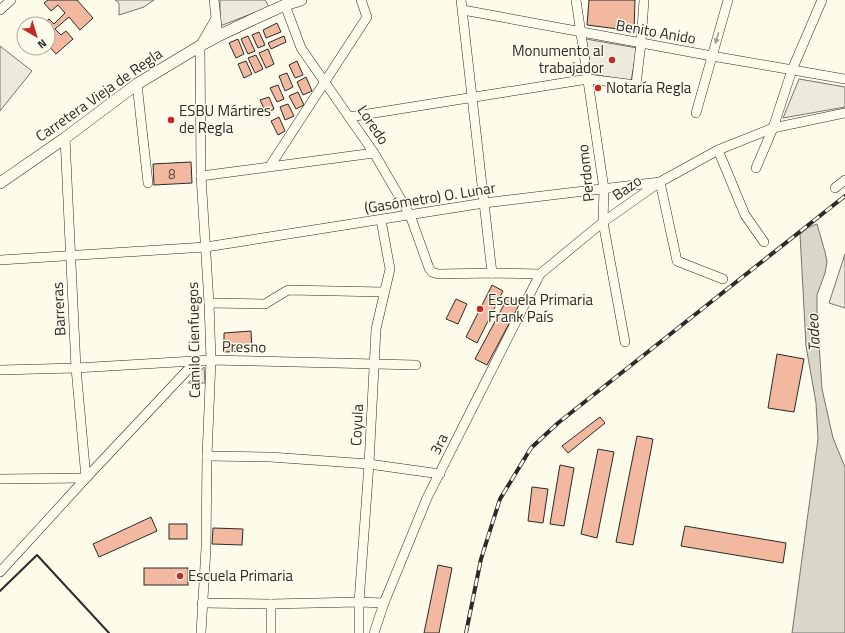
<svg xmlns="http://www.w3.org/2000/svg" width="845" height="633" font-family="'Titillium Web',sans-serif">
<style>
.green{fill:#ecebdb;stroke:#74746e}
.parking{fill:#eceadb;stroke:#74746e}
.water{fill:#d8d7c9;stroke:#74746e}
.building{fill:#f2b8a0;stroke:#2b2b2b}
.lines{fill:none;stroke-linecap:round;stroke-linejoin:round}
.minor-casing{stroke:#2b2b2b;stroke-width:10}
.major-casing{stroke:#2b2b2b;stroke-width:12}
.minor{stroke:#fdfbea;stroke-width:9}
.major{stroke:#fdfbea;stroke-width:11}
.rail-casing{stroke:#2b2b2b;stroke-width:4}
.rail{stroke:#fdfbea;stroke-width:2.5;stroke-dasharray:8;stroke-linecap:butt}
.wall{stroke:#2b2b2b;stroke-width:2}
.oneway{fill:#9e9d94}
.poi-dot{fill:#c62828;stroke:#fdfbea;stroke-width:1.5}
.labels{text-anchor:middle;stroke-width:3;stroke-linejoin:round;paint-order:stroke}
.number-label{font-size:13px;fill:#5d4e48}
.street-label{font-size:15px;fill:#2b2b2b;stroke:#fdfbea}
.poi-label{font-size:15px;fill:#2b2b2b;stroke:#fdfbea;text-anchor:start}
.water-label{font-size:16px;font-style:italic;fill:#2b2b2b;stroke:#fdfbea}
</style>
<rect width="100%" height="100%" fill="#fdfbea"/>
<g class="green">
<path d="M220,0H265L269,7L220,26Z"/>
<path d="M586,39L637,48L631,81L591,74Z"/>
<path d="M799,79L845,87V107L783,118Z"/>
<path d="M845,254V308L829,303Z"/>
<path d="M204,367L205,383H188Z"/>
</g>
<g class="parking">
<path d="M115,0H154L144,7L119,15V3Z"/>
<path d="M0,46L32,71L0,111Z"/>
</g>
<path class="water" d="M817,224L825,252L827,262L825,273L817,295V314L822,389L833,438L845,467V633H792L818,439L816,403L806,346L800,234L809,227Z"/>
<g class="building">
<path d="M48,0H77L93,18L80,30L69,17L55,29L61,35L66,31L73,39L56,54L48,45V24H44L49,19L54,24L65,13L58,5L51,11L44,3Z"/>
<path d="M589,0H635L634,31L587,25Z"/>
<path d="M277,23L281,32L266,38L263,30Z"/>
<path d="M259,32L265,45L258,48L252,35Z"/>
<path d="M248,36L255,51L248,54L241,39Z"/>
<path d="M284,36L286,42L271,49L268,43Z"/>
<path d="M238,39L244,54L236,58L229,43Z"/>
<path d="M268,49L274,64L266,68L259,53Z"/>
<path d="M256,55L263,69L255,73L248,58Z"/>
<path d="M246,61L252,74L244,78L238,64Z"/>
<path d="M297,61L303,75L295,78L289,65Z"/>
<path d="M287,73L293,87L285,91L279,76Z"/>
<path d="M306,77L312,91L303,95L297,82Z"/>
<path d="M278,85L284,99L277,102L270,88Z"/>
<path d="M298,92L304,105L296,109L289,96Z"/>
<path d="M269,97L274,109L266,113L260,100Z"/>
<path d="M288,104L294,116L285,120L280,107Z"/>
<path d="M279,117L285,131L278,135L271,121Z"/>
<path d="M191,162L192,183L154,185L153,164Z"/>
<path d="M492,285L503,291L477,343L466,337Z"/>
<path d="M508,297L520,303L487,365L475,359Z"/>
<path d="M456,299L467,304L458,324L446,319Z"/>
<path d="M251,331L252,351L224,352V333Z"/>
<path d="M777,354L804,359L794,412L768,408Z"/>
<path d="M600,417L605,423L568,453L562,446Z"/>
<path d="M637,436L653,439L633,545L616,542Z"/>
<path d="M598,449L614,452L597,538L581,534Z"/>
<path d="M560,465L574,468L564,526L550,524Z"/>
<path d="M532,487L548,489L543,523L528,521Z"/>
<path d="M151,517L157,531L99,557L93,544Z"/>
<rect x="169" y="524" width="18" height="15"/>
<path d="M685,526L786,543L783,563L681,546Z"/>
<path d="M213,528L243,529L242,545L212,544Z"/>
<path d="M438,565L452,568L439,633H424Z"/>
<rect x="144" y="568" width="44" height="17"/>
</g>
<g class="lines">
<g class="minor-casing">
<g id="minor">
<path d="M214,0L218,36"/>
<path d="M461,0L492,273"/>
<path d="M576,0L604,189L603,222L625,342"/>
<path d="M285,5L301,48L374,153L410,215L429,268L432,272L438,274L492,273L540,274L603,222L660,182L718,150L773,128L845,113"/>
<path d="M0,10L11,0"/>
<path d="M463,10L712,56L845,79"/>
<path d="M137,84L148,183"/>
<path d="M696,113L728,0"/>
<path d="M349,117L588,79L636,85L641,43L644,0"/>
<path d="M65,138L76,368L86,478"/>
<path d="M718,150L745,215L764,242"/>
<path d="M270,166L367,17L361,0"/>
<path d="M756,168L773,128L792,70L822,0"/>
<path d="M201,176L374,153"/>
<path d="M835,188L845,180"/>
<path d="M0,260L206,247L484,203L660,182L677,261L723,279"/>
<path d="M209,303L265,304L288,290L384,292"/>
<path d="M0,370L76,368L211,360L416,365"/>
<path d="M207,456L270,457L369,464L440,474"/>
<path d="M0,479L86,478"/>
<path d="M0,572L86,478L196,361"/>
<path d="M202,603L271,604L359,602L384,603"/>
<path d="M271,604V633"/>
<path d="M201,633L206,548L207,456L211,360L209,303L201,176L200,46L215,20"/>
<path d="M359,633V602L369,464L376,329L390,269L381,220"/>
<path d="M374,633L384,603L427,498L540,274"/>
</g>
</g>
<g class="major-casing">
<path id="major" d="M0,183L65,138L137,84L200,46L218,36L256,18L285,5L301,0"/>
</g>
<use href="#minor" class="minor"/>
<use href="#major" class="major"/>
<g class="rail-casing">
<path id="rail" d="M466,633L481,559L500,499L531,448L558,423L845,196"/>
</g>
<use href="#rail" class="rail"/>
<path class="wall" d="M0,591L37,555L109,633"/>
</g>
<defs><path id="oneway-solid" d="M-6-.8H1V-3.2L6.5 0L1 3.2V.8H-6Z"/></defs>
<use class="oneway" href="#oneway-solid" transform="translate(717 38) rotate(106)"/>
<g class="poi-dot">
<circle cx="612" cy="60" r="4"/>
<circle cx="598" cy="88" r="4"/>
<circle cx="171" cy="120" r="4"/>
<circle cx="480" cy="309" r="4"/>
<circle cx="180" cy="576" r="4"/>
</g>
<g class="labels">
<g class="number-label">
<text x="172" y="179">8</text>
</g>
<g class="street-label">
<text transform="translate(656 32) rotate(10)" y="5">Benito Anido</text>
<text transform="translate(99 95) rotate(-35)" y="5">Carretera Vieja de Regla</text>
<text transform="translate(373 125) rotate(56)" y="5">Loredo</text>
<text transform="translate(586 173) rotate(-96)" y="5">Perdomo</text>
<text transform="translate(627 188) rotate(-35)" y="5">Bazo</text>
<text transform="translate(430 198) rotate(-9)" y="5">(Gasómetro) O. Lunar</text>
<text transform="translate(59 309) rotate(-93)" y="5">Barreras</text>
<text transform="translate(194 340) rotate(-91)" y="5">Camilo Cienfuegos</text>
<text transform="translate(244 347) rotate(1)" y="5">Presno</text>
<text transform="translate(357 425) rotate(-87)" y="5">Coyula</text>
<text transform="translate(439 444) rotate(-63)" y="5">3ra</text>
</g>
<g class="poi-label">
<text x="604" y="56" text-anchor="end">Monumento al<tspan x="604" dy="17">trabajador</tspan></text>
<text x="606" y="93">Notaría Regla</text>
<text x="179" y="116">ESBU Mártires<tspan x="179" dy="17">de Regla</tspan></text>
<text x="488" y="305">Escuela Primaria<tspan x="488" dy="17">Frank País</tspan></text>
<text x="188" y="581">Escuela Primaria</text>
</g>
<g class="water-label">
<text transform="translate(813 333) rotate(-93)" y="6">Tadeo</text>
</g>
</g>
<g transform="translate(36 36) rotate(142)"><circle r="19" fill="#fdfbea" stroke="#a9a89e"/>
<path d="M0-3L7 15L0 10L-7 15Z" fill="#c62828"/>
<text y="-6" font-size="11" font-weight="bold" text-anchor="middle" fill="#2b2b2b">N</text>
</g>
</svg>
